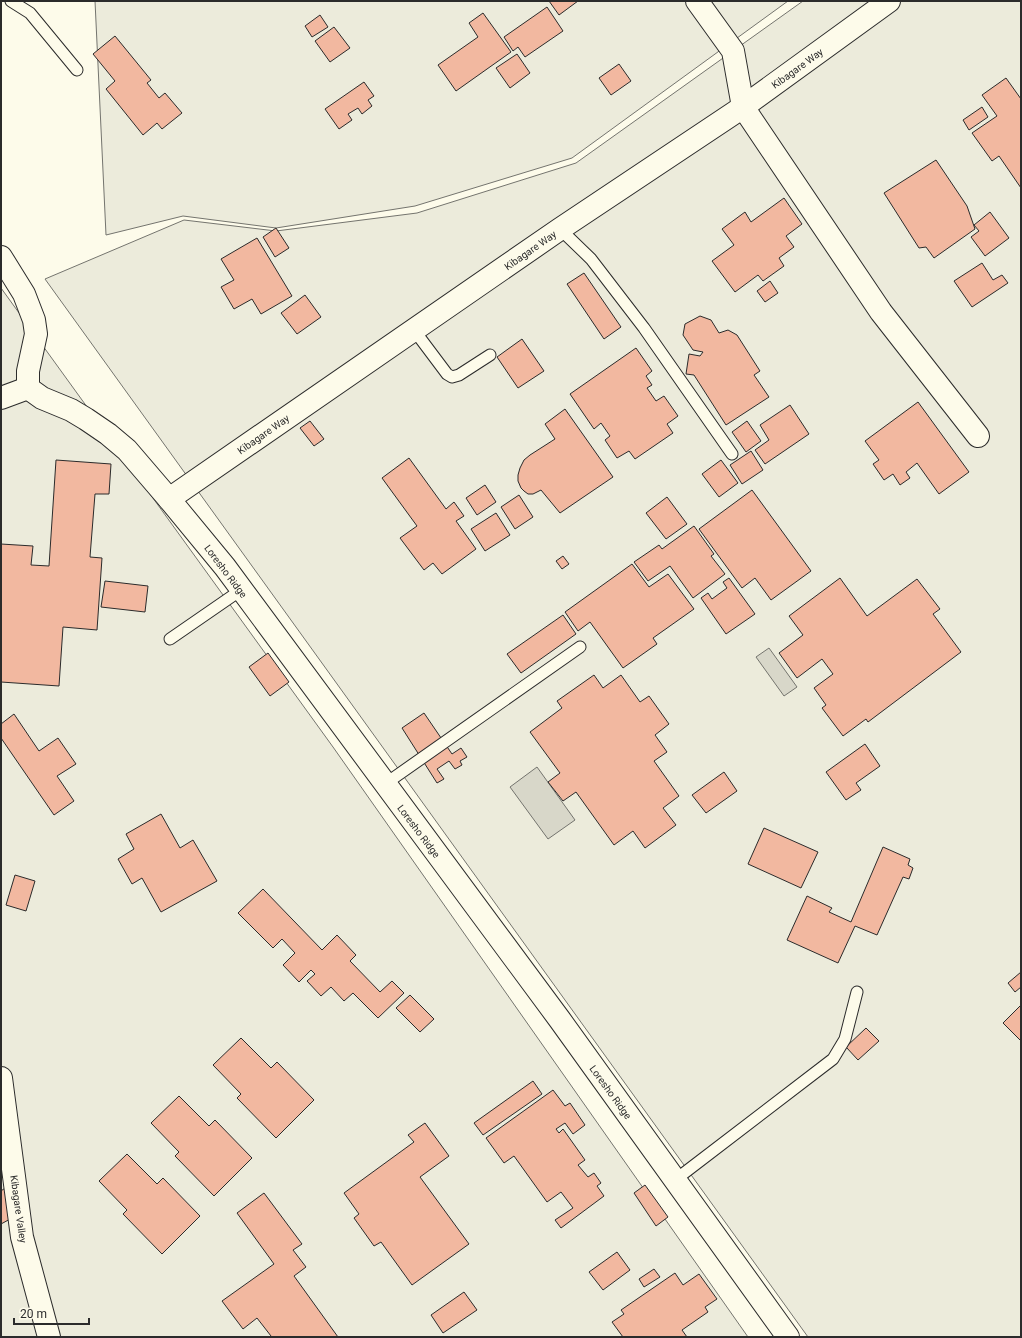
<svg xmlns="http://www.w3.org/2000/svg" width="1022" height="1338" font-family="Roboto,sans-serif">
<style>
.green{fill:#ecebdb;stroke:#74746e}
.water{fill:#d8d7c9;stroke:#74746e}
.building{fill:#f2b8a0;stroke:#2b2b2b}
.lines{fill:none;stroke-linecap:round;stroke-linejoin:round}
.service-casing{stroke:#2b2b2b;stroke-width:13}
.minor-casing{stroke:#2b2b2b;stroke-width:24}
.tertiary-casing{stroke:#2b2b2b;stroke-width:24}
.secondary-casing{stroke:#2b2b2b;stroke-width:24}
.service{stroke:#fdfbea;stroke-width:11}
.minor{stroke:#fdfbea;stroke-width:22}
.tertiary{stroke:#fdfbea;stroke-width:22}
.secondary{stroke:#fdfbea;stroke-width:22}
.labels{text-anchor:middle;stroke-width:3;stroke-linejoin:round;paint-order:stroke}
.street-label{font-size:10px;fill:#2b2b2b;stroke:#fdfbea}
</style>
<rect width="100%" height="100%" fill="#fdfbea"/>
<g class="green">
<path d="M95,1H788L572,158L415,206L276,228L183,216L106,235Z"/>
<path d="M803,1H1021V1337H808L45,279L184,220L276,231L417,213L576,163Z"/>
<path d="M1,288L333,747L748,1337H1Z"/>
</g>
<g class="water">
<path d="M769,648L797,687L784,696L756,657Z"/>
<path d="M537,767L575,820L548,839L510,787Z"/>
</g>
<g class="building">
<path d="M549,1H578L559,15Z"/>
<path d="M547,7L563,31L525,57L518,47L513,51L504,37Z"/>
<path d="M483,13L511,52L456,91L438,65L478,37L469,23Z"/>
<path d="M320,15L328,27L312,37L305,26Z"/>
<path d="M334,27L350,48L330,62L315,41Z"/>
<path d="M115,36L151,80L147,83L159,98L165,93L182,113L162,129L157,123L143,135L106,89L115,81L93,54Z"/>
<path d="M517,54L530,73L510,88L496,68Z"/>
<path d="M619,64L631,81L611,95L599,78Z"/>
<path d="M1006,78L1021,99V188L999,156L992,161L972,133L997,116L982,95Z"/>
<path d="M364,82L374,96L368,100L372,106L362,114L358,108L348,114L352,120L339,129L325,109Z"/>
<path d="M982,107L988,117L969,130L963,120Z"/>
<path d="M936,160L967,206L975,229L934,258L926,247L919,248L884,193Z"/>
<path d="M784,198L802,224L786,236L794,247L779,258L784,266L763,281L758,275L735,292L712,261L734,245L722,229L745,212L751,222Z"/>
<path d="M990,212L1009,238L985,256L971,237L979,231L974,225Z"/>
<path d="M276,228L289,248L275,257L263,237Z"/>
<path d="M257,238L292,296L261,314L252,299L234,309L221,287L234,280L221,259Z"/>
<path d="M982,263L993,280L1002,275L1008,283L972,307L954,281Z"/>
<path d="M584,273L621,327L604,339L567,284Z"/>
<path d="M770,281L778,293L765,302L757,291Z"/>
<path d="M305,295L321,317L297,334L281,313Z"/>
<path d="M700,316L711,320L719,333L728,330L737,335L760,371L754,375L769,397L726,425L694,375L686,374L689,354L700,356L703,352L693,350L683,335L685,324Z"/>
<path d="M522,339L544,371L518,388L497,357Z"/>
<path d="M636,348L652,371L646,376L652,385L647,388L656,401L664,396L678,416L667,424L673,433L635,459L629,451L617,458L605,440L610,436L601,423L594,429L570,394Z"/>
<path d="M918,402L969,472L939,494L917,463L906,472L910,478L900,485L893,474L884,480L873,464L879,460L865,441Z"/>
<path d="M790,405L809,434L765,464L755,450L769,440L760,425Z"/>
<path d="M565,409L613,477L560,513L541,490L533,494H528L524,491L521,488L518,481V475L520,468L524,460L530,455L555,439L545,424Z"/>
<path d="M310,421L324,439L314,446L300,428Z"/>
<path d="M747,421L761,441L746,452L732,432Z"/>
<path d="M751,451L763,470L742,484L730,465Z"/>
<path d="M409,458L446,509L454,502L464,516L456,521L476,549L442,574L433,563L424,570L400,538L417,526L382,478Z"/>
<path d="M56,460L111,464L109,494H95L90,557L102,558L97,630L63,627L59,686L1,682V544L33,546L31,565L49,566Z"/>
<path d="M721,460L738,483L719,497L702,474Z"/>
<path d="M485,485L496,502L477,515L466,498Z"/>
<path d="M752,490L811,571L771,600L755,578L742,588L699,529Z"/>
<path d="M519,495L533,517L515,529L501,507Z"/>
<path d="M667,497L687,524L666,539L646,513Z"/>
<path d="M496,513L510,535L485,551L471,529Z"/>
<path d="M694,526L714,554L711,556L725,574L693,598L670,566L648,581L634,562L659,545L662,549Z"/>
<path d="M563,556L569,564L562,569L556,561Z"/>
<path d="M632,564L649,587L668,574L694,609L653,638L657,644L623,668L590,622L578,631L565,612Z"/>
<path d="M729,578L755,614L726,634L701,598L708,593L712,599L727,588L723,582Z"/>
<path d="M840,578L867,616L917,579L940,609L933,614L961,652L868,722L866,719L843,736L822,708L826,705L814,688L833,674L822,659L797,678L779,653L803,635L789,616Z"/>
<path d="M105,581L148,586L145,612L101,607Z"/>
<path d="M563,615L576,634L521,673L507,654Z"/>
<path d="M268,653L289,682L270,696L249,667Z"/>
<path d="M594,675L603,688L621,675L640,702L649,696L669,724L655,735L667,752L654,761L679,796L663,808L676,825L645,848L633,831L614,845L576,792L563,801L548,782L560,773L530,732L562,708L557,701Z"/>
<path d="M424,713L452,754L461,748L467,757L460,761L462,765L455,769L449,761L437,769L444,779L437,783L402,728Z"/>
<path d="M14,714L39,751L58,738L76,764L57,776L74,801L54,815L1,738V724Z"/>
<path d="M865,744L880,766L856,783L861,790L846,800L826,772Z"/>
<path d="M724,772L737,791L706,813L692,795Z"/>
<path d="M161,814L180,848L193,840L217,881L161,912L142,878L132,884L118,859L134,849L126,834Z"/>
<path d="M764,828L818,852L801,888L748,864Z"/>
<path d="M883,847L910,859L908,865L913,868L909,879L903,877L877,935L855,926L838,963L787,940L807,896L832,908L829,912L851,922Z"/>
<path d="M15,875L35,881L26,911L6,905Z"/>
<path d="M263,889L322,950L337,935L356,955L350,961L380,992L392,981L404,993L378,1018L353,993L344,1001L331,987L321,996L307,981L315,974L311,970L299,982L283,965L295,953L282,939L273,948L238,913Z"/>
<path d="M1021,972V987L1015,992L1008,983Z"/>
<path d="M410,995L434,1019L420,1032L396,1008Z"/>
<path d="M1021,1005V1041L1003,1023Z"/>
<path d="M866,1028L879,1041L858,1060L846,1047Z"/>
<path d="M241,1038L271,1068L277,1062L314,1100L276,1138L237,1098L241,1094L213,1065Z"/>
<path d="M533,1081L542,1094L483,1135L474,1123Z"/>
<path d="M553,1090L565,1106L570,1103L585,1125L573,1134L565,1123L556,1129L559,1133L563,1129L585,1160L578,1165L588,1177L594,1173L601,1183L597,1186L604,1196L561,1228L555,1220L573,1208L561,1192L547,1202L514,1156L504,1163L486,1138Z"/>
<path d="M179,1096L209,1126L215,1120L252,1158L214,1196L175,1156L179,1152L151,1123Z"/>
<path d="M425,1123L449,1156L420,1177L469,1244L412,1285L381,1242L374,1246L354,1218L359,1214L344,1193L414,1142L408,1135Z"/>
<path d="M127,1154L157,1184L163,1178L200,1216L162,1254L123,1214L127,1210L99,1181Z"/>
<path d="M645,1185L668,1217L656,1226L634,1193Z"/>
<path d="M5,1188L12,1218L1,1224V1191Z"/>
<path d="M264,1193L302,1244L293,1250L306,1267L294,1276L338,1337H270L271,1336L257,1318L243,1329L222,1301L274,1264L237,1213Z"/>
<path d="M617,1252L630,1270L603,1290L589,1272Z"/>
<path d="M654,1269L660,1277L644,1287L639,1279Z"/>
<path d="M675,1273L683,1285L699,1274L717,1299L705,1307L708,1312L682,1330L687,1337H623L612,1322L624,1314L621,1310Z"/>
<path d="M464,1292L477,1310L443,1333L431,1315Z"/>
</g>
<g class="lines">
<g class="service-casing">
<g id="service">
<path d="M11,1L30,13L77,70"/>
<path d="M560,229L591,259L644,328L732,454"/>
<path d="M414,330L447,374L452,377L459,375L490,355"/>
<path d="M170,639L241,590"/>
<path d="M385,784L580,647"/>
<path d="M675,1180L833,1059L845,1039L857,992"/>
</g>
</g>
<g class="minor-casing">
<g id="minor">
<path d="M697,1L733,51L743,107L881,312L978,436"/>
<path d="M169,499L560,229L743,107L889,1"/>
<path d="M1,1078L22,1237L49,1337"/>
</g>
</g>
<g class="tertiary-casing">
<path id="tertiary" d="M1,398L28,388"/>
</g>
<g class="secondary-casing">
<path id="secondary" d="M1,257L24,294L34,320L36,334L28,371V388L42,398L71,410L86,419L108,434L127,450L169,499L225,567L560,1020L788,1337"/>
</g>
<use href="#service" class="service"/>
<use href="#minor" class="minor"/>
<use href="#tertiary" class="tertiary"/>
<use href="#secondary" class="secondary"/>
</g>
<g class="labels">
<g class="street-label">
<text transform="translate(797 68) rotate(-36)" y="4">Kibagare Way</text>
<text transform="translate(530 250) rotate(-35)" y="4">Kibagare Way</text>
<text transform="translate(263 434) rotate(-35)" y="4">Kibagare Way</text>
<text transform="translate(226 571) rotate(53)" y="4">Loresho Ridge</text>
<text transform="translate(419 831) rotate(53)" y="4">Loresho Ridge</text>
<text transform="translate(611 1092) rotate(54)" y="4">Loresho Ridge</text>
<text transform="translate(19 1209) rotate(82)" y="4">Kibagare Valley</text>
</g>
</g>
<rect width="1022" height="1338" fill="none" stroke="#2b2b2b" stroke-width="4"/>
<path d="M14 1318v6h75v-6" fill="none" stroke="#2b2b2b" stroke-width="2"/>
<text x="20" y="1318" font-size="12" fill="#2b2b2b" stroke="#fdfbea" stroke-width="3" paint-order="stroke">20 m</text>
</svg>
